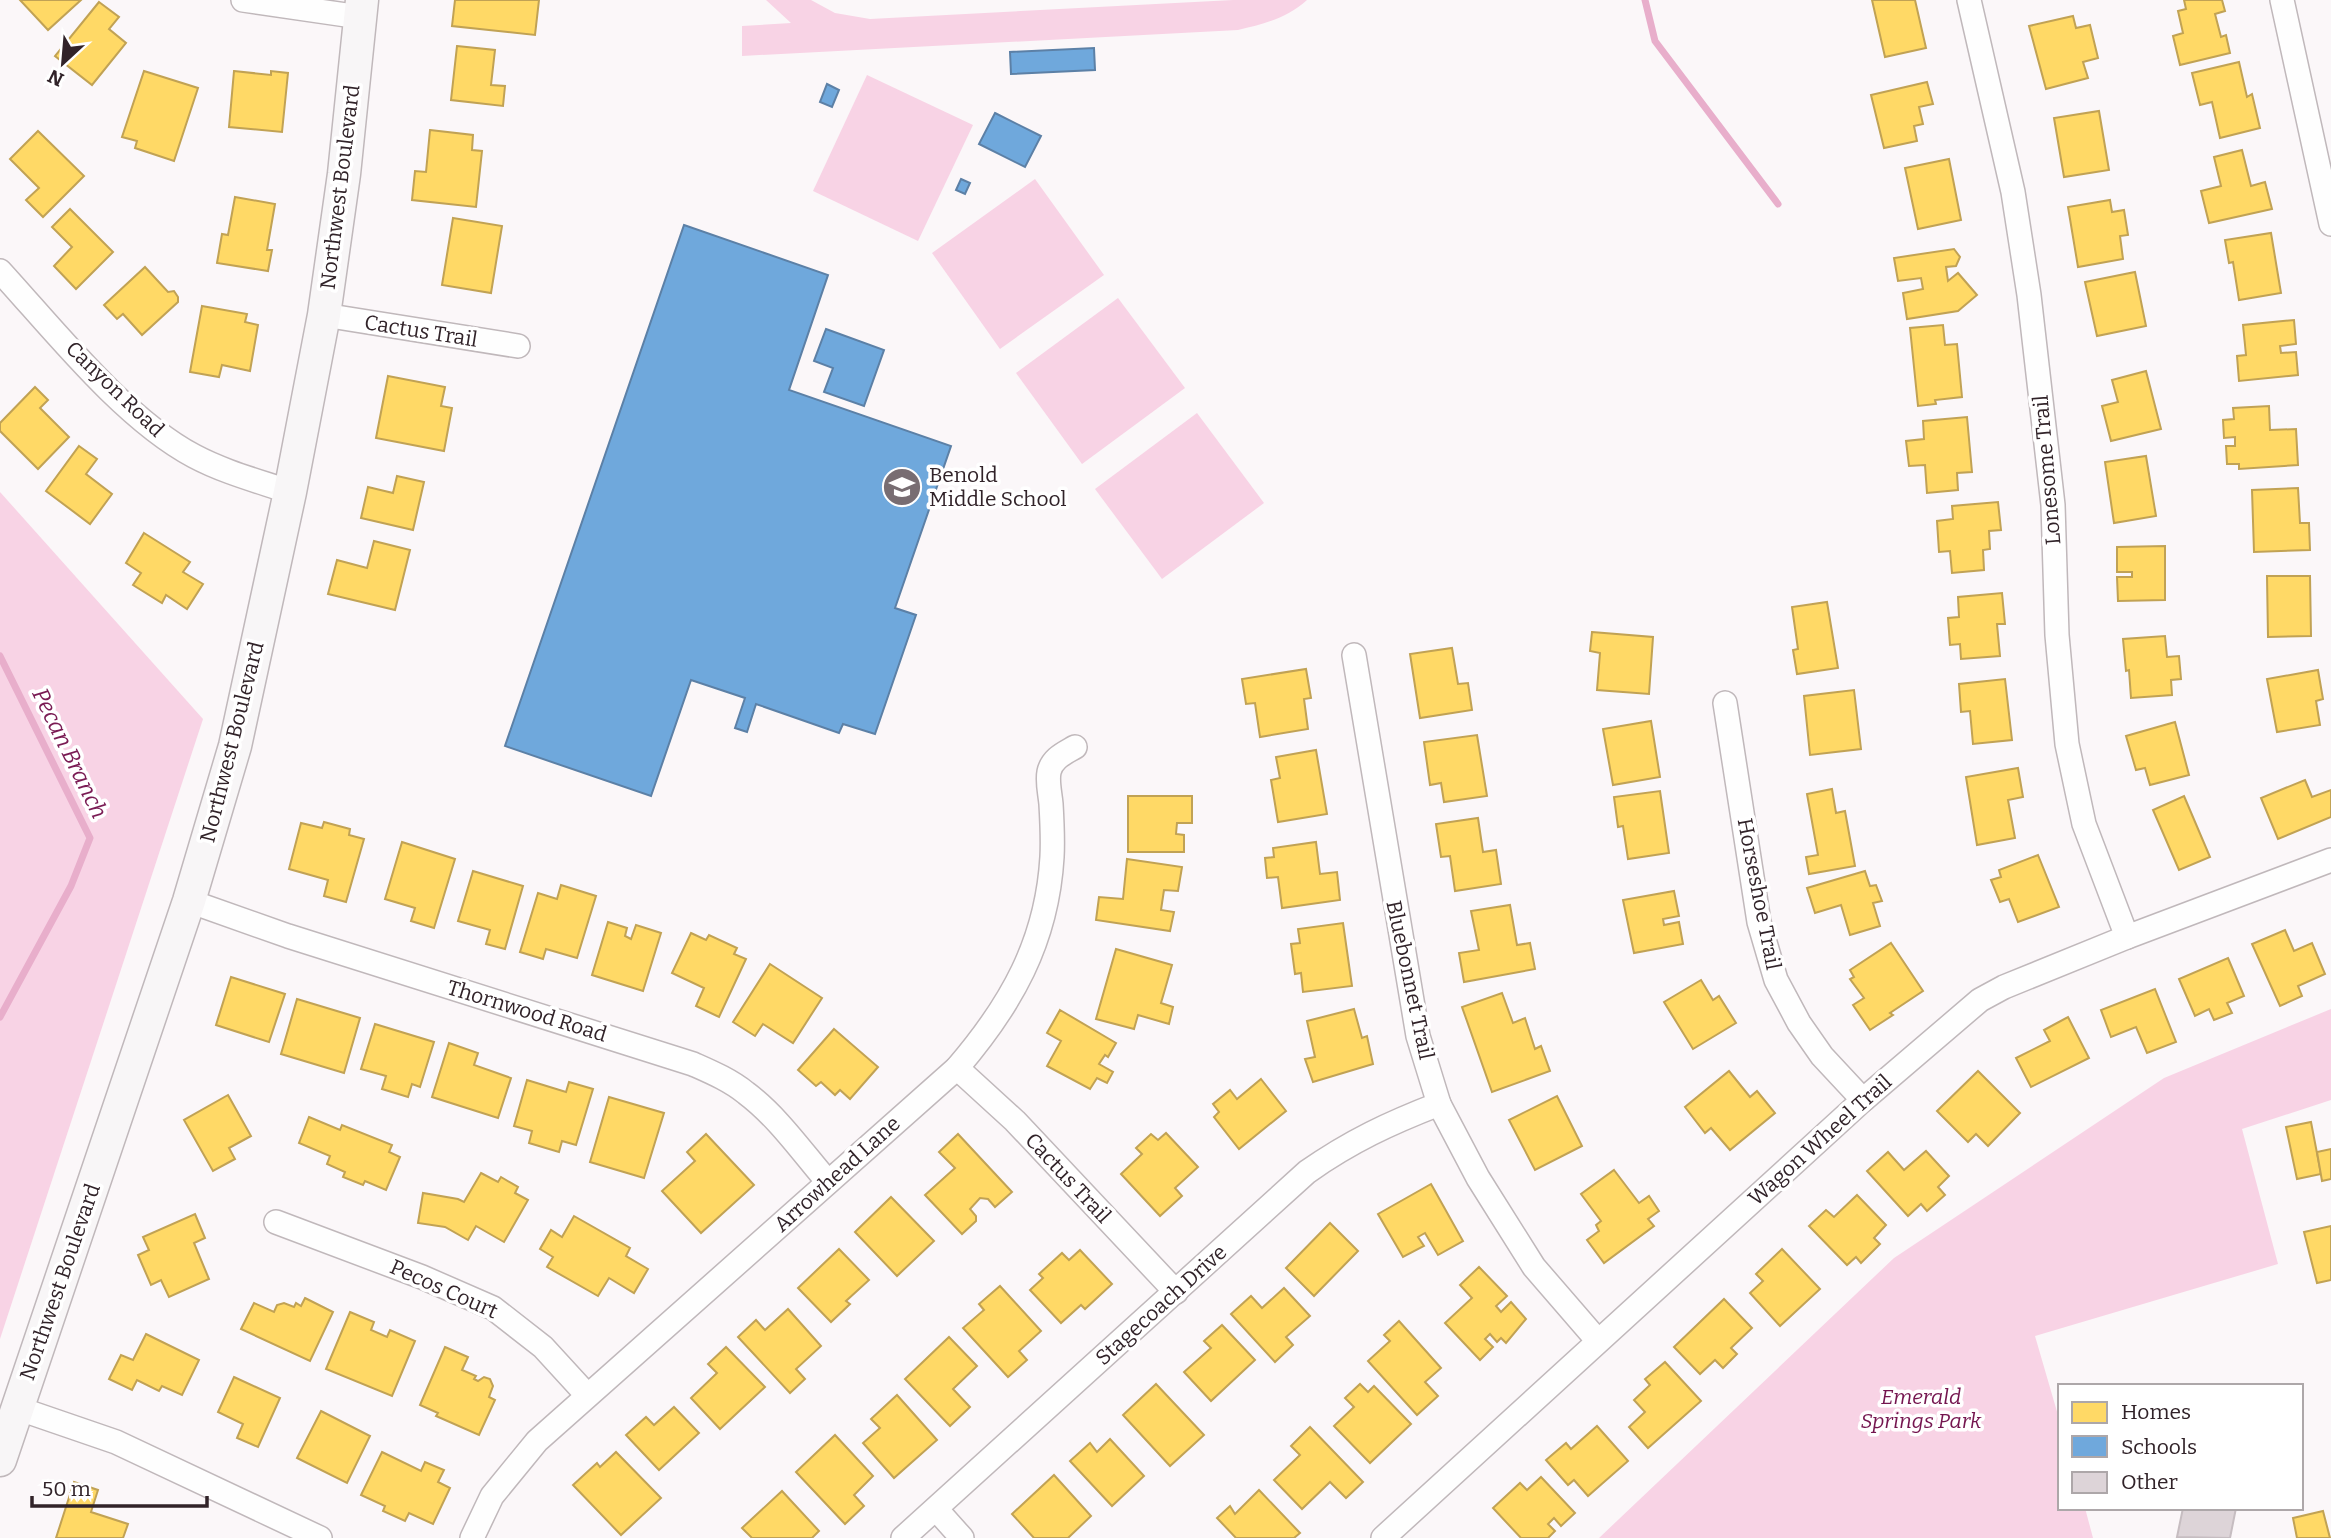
<svg xmlns="http://www.w3.org/2000/svg" width="2331" height="1538" font-family="Bitter,serif">
<style>
.green{fill:#f8d3e5}
.homes{fill:#ffd966;stroke:#c1a254;stroke-width:2}
.schools{fill:#6fa8dc;stroke:#5c80a6;stroke-width:2}
.lines{fill:none;stroke-linecap:round;stroke-linejoin:round}
.stream{stroke:#e8aecb;stroke-width:7}
.building{fill:#ddd4d8;stroke:#c6bdc1;stroke-width:2}
.street-casing{stroke:#c0b8bb;stroke-width:26}
.secondary-casing{stroke:#c0b8bb;stroke-width:35}
.street{stroke:#fefefe;stroke-width:23}
.secondary{stroke:#f8f6f7;stroke-width:32}
.labels{text-anchor:middle;stroke-width:7;stroke-linejoin:round;paint-order:stroke}
.street-label{font-size:21px;fill:#312329;stroke:#fff}
.poi-label{font-size:21px;fill:#312329;stroke:#fff;text-anchor:start}
.park-label{font-size:21px;font-style:italic;fill:#74154f;stroke:#fff}
.water-label{font-size:23px;font-style:italic;fill:#7a1b54;stroke:#fff}
</style>
<rect width="100%" height="100%" fill="#fbf7f9"/>
<g class="green">
<path d="M766,0H811L835,13L870,19L1233,0H1307C1287,18 1264,24 1238,30L742,56V26L791,23Z"/>
<path d="M867,75L973,125L918,241L813,191Z"/>
<path d="M1035,179L1104,275L1000,349L932,253Z"/>
<path d="M1118,298L1185,388L1082,464L1016,373Z"/>
<path d="M1197,413L1264,503L1162,579L1095,489Z"/>
<path d="M0,492L203,719L0,1339Z"/>
<path d="M2331,1009V1100L2242,1129L2278,1264L2035,1336L2060,1422V1508H2085L2093,1538H1599L1894,1258L2164,1078Z"/>
</g>
<g class="homes">
<path d="M20,0H81L48,30Z"/>
<path d="M455,0H539L535,35L452,26Z"/>
<path d="M1872,0H1915L1926,48L1885,57Z"/>
<path d="M2184,0H2222L2225,11L2215,14L2221,37L2226,35L2230,53L2180,65L2173,36L2183,33L2178,11L2186,9Z"/>
<path d="M99,2L119,17L109,29L126,43L92,85L55,56Z"/>
<path d="M2073,16L2076,28L2090,25L2098,58L2083,62L2088,78L2046,89L2029,26Z"/>
<path d="M457,46L495,50L491,85L505,86L503,106L451,100Z"/>
<path d="M2239,62L2247,97L2252,94L2260,128L2220,138L2212,102L2200,105L2192,73Z"/>
<path d="M144,71L198,88L174,161L135,148L137,141L122,137Z"/>
<path d="M234,71L271,75V71L288,73L282,132L229,127Z"/>
<path d="M1927,82L1933,104L1919,107L1923,124L1914,126L1917,141L1884,148L1871,95Z"/>
<path d="M2099,111L2109,170L2064,177L2054,118Z"/>
<path d="M430,130L473,135L472,150L482,151L476,207L412,200L415,171L426,172Z"/>
<path d="M38,131L84,176L43,217L26,200L39,188L10,159Z"/>
<path d="M2242,150L2251,186L2265,182L2272,209L2209,223L2201,191L2221,186L2214,157Z"/>
<path d="M1949,159L1961,220L1918,229L1905,168Z"/>
<path d="M235,197L275,204L267,250H272L268,271L217,263L222,234L228,235Z"/>
<path d="M2110,200L2112,212L2124,210L2128,235L2120,236L2123,259L2078,267L2068,207Z"/>
<path d="M70,209L113,252L76,289L54,266L72,247L52,227Z"/>
<path d="M453,218L502,226L491,293L442,285Z"/>
<path d="M2271,233L2281,293L2239,300L2233,262L2229,263L2225,240Z"/>
<path d="M1954,249L1960,257L1956,266L1946,267L1948,281L1958,273L1977,295L1958,311L1907,319L1903,293L1923,289L1921,278L1898,281L1894,258Z"/>
<path d="M145,267L168,292L174,291L178,297V302L142,335L123,314L117,319L104,305Z"/>
<path d="M2135,272L2146,326L2097,336L2085,282Z"/>
<path d="M202,306L247,314L245,322L258,325L250,371L222,365L219,377L190,372Z"/>
<path d="M2294,320L2296,344L2280,346L2281,353L2296,352L2298,375L2239,381L2237,356L2246,355L2243,325Z"/>
<path d="M1943,325L1945,345L1957,344L1962,397L1935,400L1936,404L1918,406L1910,328Z"/>
<path d="M2146,371L2161,429L2111,441L2102,406L2118,402L2112,380Z"/>
<path d="M388,376L445,387L441,406L452,408L444,451L376,438Z"/>
<path d="M35,387L48,400L40,408L69,437L38,469L0,431V423Z"/>
<path d="M2269,406L2270,430L2296,429L2298,465L2239,469V464H2227L2226,446H2235V437L2224,438L2223,420L2234,419L2233,408Z"/>
<path d="M1967,417L1972,472L1957,473L1958,490L1927,493L1925,465L1909,466L1906,441L1924,439L1923,421Z"/>
<path d="M79,446L97,459L86,474L112,494L90,524L46,491Z"/>
<path d="M2146,456L2156,516L2114,523L2105,462Z"/>
<path d="M397,476L424,482L413,530L361,518L368,487L393,493Z"/>
<path d="M2298,488L2300,523H2309L2310,550L2254,552L2252,490Z"/>
<path d="M1998,502L2001,530L1989,531L1990,549L1983,550L1984,570L1952,573L1950,551L1939,552L1937,521L1953,519L1952,506Z"/>
<path d="M144,533L190,562L183,572L203,584L187,609L166,595L162,603L133,585L141,573L126,563Z"/>
<path d="M374,541L410,550L395,610L328,594L337,560L367,568Z"/>
<path d="M2165,546V600L2118,601L2117,577H2132V572H2117V547Z"/>
<path d="M2267,576H2310L2311,636L2268,637Z"/>
<path d="M2002,593L2005,624H1997L2000,656L1961,659L1960,644L1950,645L1948,618L1959,617L1958,597Z"/>
<path d="M1827,602L1838,668L1797,674L1793,650L1798,649L1792,607Z"/>
<path d="M1592,632L1653,637L1649,694L1597,690L1600,653L1590,651Z"/>
<path d="M2165,636L2167,657L2179,656L2181,679L2171,680L2172,695L2131,698L2129,670L2126,671L2123,639Z"/>
<path d="M1452,648L1458,684L1468,683L1472,710L1420,718L1410,654Z"/>
<path d="M1306,669L1311,698L1304,699L1308,729L1260,737L1255,703L1246,704L1242,679Z"/>
<path d="M2318,670L2323,699L2316,701L2320,725L2277,732L2267,679Z"/>
<path d="M2005,679L2012,740L1973,744L1970,711L1961,712L1959,684Z"/>
<path d="M1854,690L1861,749L1810,755L1804,696Z"/>
<path d="M1651,721L1660,777L1613,785L1603,729Z"/>
<path d="M2175,722L2189,775L2150,785L2145,768L2136,770L2126,736Z"/>
<path d="M1477,735L1487,796L1444,802L1441,783L1430,785L1424,742Z"/>
<path d="M1316,750L1327,814L1278,822L1271,780L1280,778L1276,757Z"/>
<path d="M2018,768L2023,797L2008,800L2015,838L1977,845L1966,777Z"/>
<path d="M2305,780L2312,797L2331,790V817L2278,839L2261,798Z"/>
<path d="M1832,789L1836,813L1845,811L1855,866L1809,874L1806,857L1818,855L1807,794Z"/>
<path d="M1660,791L1669,853L1628,859L1623,826L1618,827L1614,797Z"/>
<path d="M1128,796H1192V823H1177L1176,834L1184,835V852H1128Z"/>
<path d="M2184,796L2210,857L2179,870L2153,810Z"/>
<path d="M1478,818L1483,852L1496,850L1501,884L1455,891L1450,856L1441,857L1436,824Z"/>
<path d="M324,822L350,829L349,835L364,839L346,902L324,896L328,880L289,869L301,823L322,828Z"/>
<path d="M402,842L455,859L434,928L411,921L415,908L385,899Z"/>
<path d="M1316,842L1320,874L1337,872L1340,900L1282,908L1278,877L1267,878L1265,858L1274,857L1273,848Z"/>
<path d="M2038,855L2059,907L2018,922L2009,899L2000,902L1991,880L2001,877L1999,870Z"/>
<path d="M1127,859L1182,867L1178,891L1164,890L1161,910L1174,912L1170,931L1096,920L1099,897L1123,899Z"/>
<path d="M473,871L523,886L505,949L486,944L490,930L458,921Z"/>
<path d="M1865,871L1870,886L1876,885L1882,901L1873,903L1880,926L1850,935L1841,905L1815,913L1807,888Z"/>
<path d="M561,885L596,896L577,958L546,949L543,959L520,952L538,893L557,899Z"/>
<path d="M1674,891L1679,916L1663,919L1664,925L1679,922L1683,944L1634,953L1623,900Z"/>
<path d="M1510,905L1517,945L1530,943L1535,969L1464,982L1459,953L1479,950L1471,911Z"/>
<path d="M608,922L627,928L625,936L631,939L636,925L661,933L643,991L592,975Z"/>
<path d="M1343,923L1352,986L1303,992L1301,973L1295,974L1291,944L1300,943L1298,929Z"/>
<path d="M2285,930L2294,951L2312,943L2325,974L2298,986L2302,996L2280,1006L2252,944Z"/>
<path d="M691,933L706,940L709,935L737,948L734,954L746,959L719,1017L696,1006L704,988L672,973Z"/>
<path d="M1891,943L1923,991L1890,1013L1893,1015L1870,1030L1853,1005L1864,998L1850,979L1854,977L1850,970Z"/>
<path d="M1116,949L1172,965L1161,1003L1173,1007L1169,1024L1138,1015L1134,1029L1096,1019Z"/>
<path d="M2228,958L2244,996L2227,1003L2232,1013L2214,1020L2209,1009L2195,1016L2179,979Z"/>
<path d="M770,964L822,998L793,1043L763,1024L755,1036L733,1022Z"/>
<path d="M231,977L285,994L269,1042L216,1025Z"/>
<path d="M1701,980L1713,1000L1719,996L1736,1023L1693,1049L1664,1002Z"/>
<path d="M2155,989L2176,1042L2147,1053L2136,1027L2111,1037L2101,1010Z"/>
<path d="M1502,993L1513,1023L1525,1018L1535,1049L1541,1046L1550,1071L1492,1092L1462,1007Z"/>
<path d="M297,999L360,1018L344,1073L281,1054Z"/>
<path d="M1354,1009L1362,1038L1367,1036L1373,1064L1313,1082L1305,1059L1315,1057L1307,1021Z"/>
<path d="M1060,1010L1116,1043L1108,1057L1105,1055L1099,1064L1113,1072L1107,1083L1097,1078L1090,1089L1047,1066L1061,1041L1047,1033Z"/>
<path d="M2068,1017L2089,1058L2031,1087L2016,1058L2050,1041L2044,1030Z"/>
<path d="M375,1024L434,1042L420,1087L412,1084L408,1097L382,1089L386,1076L361,1069Z"/>
<path d="M834,1029L878,1067L850,1099L840,1090L835,1095L821,1082L816,1086L798,1070Z"/>
<path d="M449,1043L478,1053L474,1065L511,1078L498,1118L432,1097Z"/>
<path d="M1729,1071L1750,1097L1757,1091L1775,1113L1730,1150L1711,1128L1705,1133L1685,1107Z"/>
<path d="M1978,1071L2020,1113L1988,1146L1976,1134L1968,1142L1937,1111Z"/>
<path d="M1261,1079L1286,1111L1239,1149L1214,1117L1219,1112L1213,1104L1230,1090L1237,1099Z"/>
<path d="M527,1080L566,1092L569,1082L593,1089L576,1145L562,1141L559,1152L529,1143L532,1131L514,1126Z"/>
<path d="M228,1095L251,1136L229,1148L235,1159L213,1171L184,1120Z"/>
<path d="M1557,1096L1582,1146L1535,1170L1509,1120Z"/>
<path d="M609,1097L664,1113L644,1178L590,1162Z"/>
<path d="M309,1117L340,1130L342,1125L392,1145L389,1152L400,1157L386,1190L365,1181L363,1185L343,1177L345,1172L327,1164L330,1156L299,1143Z"/>
<path d="M2311,1122L2321,1174L2297,1179L2286,1127Z"/>
<path d="M1166,1133L1198,1167L1175,1188L1182,1196L1160,1216L1121,1174L1142,1154L1136,1148L1151,1134L1158,1140Z"/>
<path d="M706,1134L754,1185L701,1233L662,1191L695,1161L687,1152Z"/>
<path d="M958,1134L1012,1192L995,1207L988,1199L980,1198L970,1209L976,1216V1221L962,1234L925,1195L955,1168L939,1152Z"/>
<path d="M2331,1149V1179L2322,1181L2317,1152Z"/>
<path d="M1926,1151L1949,1176L1938,1187L1945,1195L1927,1211L1921,1204L1908,1216L1867,1171L1888,1152L1904,1170Z"/>
<path d="M1614,1170L1639,1203L1649,1196L1659,1211L1648,1219L1654,1226L1604,1263L1587,1240L1599,1231L1596,1225L1601,1221L1581,1194Z"/>
<path d="M481,1173L498,1182L501,1177L518,1187L515,1193L528,1200L504,1242L476,1226L468,1240L445,1227L418,1223L423,1193L458,1199L464,1202Z"/>
<path d="M1431,1184L1463,1241L1438,1255L1425,1233L1418,1237L1424,1246L1403,1257L1378,1214Z"/>
<path d="M1857,1195L1886,1225L1874,1238L1880,1244L1861,1263L1856,1257L1847,1265L1809,1226L1826,1210L1834,1217Z"/>
<path d="M891,1197L934,1241L897,1276L855,1232Z"/>
<path d="M195,1214L205,1238L194,1243L209,1279L169,1297L161,1280L151,1285L138,1255L149,1250L143,1237Z"/>
<path d="M574,1216L630,1248L626,1256L648,1269L634,1293L609,1278L598,1296L547,1267L553,1257L540,1249L551,1230L562,1237Z"/>
<path d="M1330,1223L1358,1251L1314,1296L1286,1268Z"/>
<path d="M2331,1226V1280L2317,1283L2304,1232Z"/>
<path d="M839,1249L869,1280L846,1301L850,1304L831,1322L798,1288Z"/>
<path d="M1782,1249L1820,1289L1780,1326L1750,1293L1763,1281L1756,1274Z"/>
<path d="M1080,1250L1112,1284L1085,1309L1081,1305L1061,1323L1030,1290L1043,1278L1039,1274L1062,1253L1069,1260Z"/>
<path d="M1479,1267L1507,1296L1496,1306L1501,1312L1511,1302L1526,1319L1506,1343L1501,1338L1497,1342L1490,1334L1485,1339L1493,1347L1480,1360L1445,1323L1472,1298L1460,1285Z"/>
<path d="M1000,1286L1041,1331L1019,1351L1027,1360L1008,1377L963,1328L984,1310L979,1304Z"/>
<path d="M1284,1288L1310,1316L1286,1337L1293,1345L1275,1362L1231,1314L1251,1296L1262,1308Z"/>
<path d="M305,1298L333,1312L310,1361L241,1329L254,1303L274,1312L277,1305L284,1303L294,1307L296,1303L301,1306Z"/>
<path d="M1724,1299L1752,1328L1731,1348L1737,1354L1723,1368L1715,1360L1700,1374L1674,1347Z"/>
<path d="M788,1309L821,1346L796,1369L805,1379L790,1393L738,1337L756,1320L765,1330Z"/>
<path d="M350,1312L374,1322L371,1330L387,1337L390,1330L415,1341L392,1396L326,1369Z"/>
<path d="M1399,1321L1441,1368L1425,1382L1438,1396L1417,1415L1368,1361L1390,1341L1384,1335Z"/>
<path d="M1222,1325L1255,1360L1211,1401L1184,1372L1211,1348L1204,1341Z"/>
<path d="M146,1334L199,1360L182,1395L162,1386L159,1391L137,1380L132,1390L109,1379L121,1355L133,1360Z"/>
<path d="M949,1337L977,1366L953,1389L970,1407L950,1426L905,1379Z"/>
<path d="M445,1347L468,1357L462,1370L476,1376L474,1379L478,1381L484,1377L490,1379L493,1386L489,1397L495,1400L479,1435L436,1416L438,1413L420,1405Z"/>
<path d="M726,1347L765,1387L720,1429L691,1398L717,1373L708,1364Z"/>
<path d="M1665,1362L1701,1401L1648,1448L1629,1427L1645,1412L1634,1400L1650,1385L1645,1379Z"/>
<path d="M234,1377L280,1398L258,1447L237,1438L243,1424L218,1412Z"/>
<path d="M1156,1384L1204,1435L1170,1466L1123,1415Z"/>
<path d="M1360,1384L1368,1392L1374,1386L1411,1424L1370,1463L1334,1426L1354,1407L1345,1398Z"/>
<path d="M897,1395L937,1440L894,1478L863,1443L880,1428L871,1419Z"/>
<path d="M674,1407L699,1433L659,1470L626,1435L646,1417L654,1425Z"/>
<path d="M321,1411L370,1436L347,1483L297,1458Z"/>
<path d="M1597,1426L1628,1461L1588,1496L1574,1480L1568,1485L1546,1460L1566,1443L1571,1449Z"/>
<path d="M1310,1427L1363,1482L1346,1498L1330,1482L1302,1509L1274,1480L1300,1455L1291,1446Z"/>
<path d="M835,1435L873,1476L854,1495L864,1506L845,1524L796,1472Z"/>
<path d="M1110,1439L1144,1476L1112,1506L1070,1461L1090,1443L1097,1452Z"/>
<path d="M382,1452L421,1471L425,1462L444,1470L438,1482L450,1488L433,1524L409,1513L405,1521L383,1511L385,1506L361,1495Z"/>
<path d="M616,1452L661,1498L621,1535L573,1485L597,1463L600,1467Z"/>
<path d="M1054,1475L1091,1516L1068,1538H1034L1012,1514Z"/>
<path d="M1541,1477L1575,1513L1561,1526L1554,1518L1548,1524L1555,1531L1548,1538H1521L1493,1508L1520,1483L1527,1490Z"/>
<path d="M74,1482L98,1490L91,1512L128,1524L123,1538H56Z"/>
<path d="M1259,1490L1300,1533L1294,1538H1236L1217,1518L1230,1506L1235,1514Z"/>
<path d="M782,1491L819,1531L812,1538H752L742,1528Z"/>
<path d="M2323,1511L2330,1538H2297L2293,1518Z"/>
</g>
<g class="schools">
<path d="M1094,48L1095,70L1011,74L1010,52Z"/>
<path d="M827,84L839,90L832,107L820,102Z"/>
<path d="M995,113L1041,136L1025,167L979,144Z"/>
<path d="M961,179L970,183L965,194L956,190Z"/>
<path d="M684,225L828,275L789,390L951,446L895,608L916,615L875,734L843,724L839,733L756,704L747,732L735,728L745,698L691,680L651,796L505,746Z"/>
<path d="M826,329L884,350L864,406L824,392L833,368L814,361Z"/>
</g>
<g class="lines">
<g class="stream">
<path d="M1645,0L1655,41L1778,204"/>
<path d="M0,656L90,838L71,886L0,1017"/>
</g>
</g>
<path class="building" d="M2183,1508H2236L2230,1538L2177,1537Z"/>
<g class="lines">
<g class="street-casing">
<g id="street">
<path d="M243,0L360,17"/>
<path d="M1969,0L2013,192L2029,295L2053,505L2057,635L2067,744L2084,824L2127,937"/>
<path d="M2282,0L2331,224"/>
<path d="M0,271C54,330 124,419 194,456C224,472 258,481 290,492"/>
<path d="M324,315L518,346"/>
<path d="M1354,655L1418,1036L1439,1104L1478,1178L1534,1267L1598,1341"/>
<path d="M1725,703L1759,922L1776,980L1799,1023L1822,1056L1863,1100"/>
<path d="M189,901L288,936L693,1064C711,1072 730,1080 746,1093C778,1117 802,1152 828,1182"/>
<path d="M957,1068L1015,1121L1176,1292"/>
<path d="M276,1222L422,1277L493,1308L543,1347L587,1395"/>
<path d="M17,1408L116,1442L320,1538"/>
<path d="M936,1509L962,1538"/>
<path d="M472,1538L492,1496L537,1441L957,1068C1011,1005 1047,942 1052,857C1053,839 1052,821 1051,804C1050,793 1047,782 1049,772C1052,758 1065,753 1075,747"/>
<path d="M903,1538L1307,1172C1351,1141 1390,1123 1439,1104"/>
<path d="M1383,1538L1863,1100L1980,1000L2004,987L2127,937L2331,860"/>
</g>
</g>
<g class="secondary-casing">
<path id="secondary" d="M0,1460L189,901L235,746L290,492L324,315L344,174L362,0"/>
</g>
<use href="#street" class="street"/>
<use href="#secondary" class="secondary"/>
</g>
<defs>
<g id="school-disc" transform="scale(2.0125)"><circle r="9.5" fill="#786d72" stroke="#fff"/><path d="M0-5L7-2L0 1L-7-2ZM-4 1L0 2.5L4 1V4Q0 6-4 4Z" fill="#fff"/></g>
</defs>
<g fill-rule="evenodd">
<use href="#school-disc" x="902" y="487"/>
</g>
<g class="labels">
<g class="street-label">
<text transform="translate(340 187) rotate(-83)" y="7">Northwest Boulevard</text>
<text transform="translate(421 331) rotate(9)" y="7">Cactus Trail</text>
<text transform="translate(115 389) rotate(44)" y="7">Canyon Road</text>
<text transform="translate(2047 470) rotate(-95)" y="7">Lonesome Trail</text>
<text transform="translate(232 742) rotate(-76)" y="7">Northwest Boulevard</text>
<text transform="translate(1759 894) rotate(79)" y="7">Horseshoe Trail</text>
<text transform="translate(1410 980) rotate(78)" y="7">Bluebonnet Trail</text>
<text transform="translate(527 1011) rotate(17)" y="7">Thornwood Road</text>
<text transform="translate(1820 1140) rotate(-42)" y="7">Wagon Wheel Trail</text>
<text transform="translate(837 1174) rotate(-42)" y="7">Arrowhead Lane</text>
<text transform="translate(1068 1178) rotate(47)" y="7">Cactus Trail</text>
<text transform="translate(60 1282) rotate(-71)" y="7">Northwest Boulevard</text>
<text transform="translate(444 1289) rotate(24)" y="7">Pecos Court</text>
<text transform="translate(1161 1305) rotate(-42)" y="7">Stagecoach Drive</text>
</g>
<g class="poi-label">
<text x="929" y="482">Benold<tspan x="929" dy="24">Middle School</tspan></text>
</g>
<g class="park-label">
<text x="1921" y="1404">Emerald<tspan x="1921" dy="24">Springs Park</tspan></text>
</g>
<g class="water-label">
<text transform="translate(70 753) rotate(64)" y="8">Pecan Branch</text>
</g>
</g>
<rect x="2058" y="1384" width="245" height="126" fill="#ffffff" stroke="#ada7a9" stroke-width="2"/>
<rect x="2072" y="1402" width="35" height="21" fill="#ffd966" stroke="#ada7a9" stroke-width="2"/>
<text x="2121" y="1419" font-size="21" fill="#312329">Homes</text>
<rect x="2072" y="1436" width="35" height="21" fill="#6fa8dc" stroke="#ada7a9" stroke-width="2"/>
<text x="2121" y="1454" font-size="21" fill="#312329">Schools</text>
<rect x="2072" y="1472" width="35" height="21" fill="#ddd4d8" stroke="#ada7a9" stroke-width="2"/>
<text x="2121" y="1489" font-size="21" fill="#312329">Other</text>
<g transform="translate(63 63) rotate(206)" stroke="#ffffff" stroke-width="5" paint-order="stroke">
<path d="M0-5L12 26L0 18L-12 26Z" fill="#312329"/>
<text y="-10" font-size="19" font-weight="bold" text-anchor="middle" fill="#312329">N</text>
</g>
<path d="M32 1496v10h175v-10" fill="none" stroke="#312329" stroke-width="3.5"/>
<text x="42" y="1496" font-size="21" fill="#312329" stroke="#ffffff" stroke-width="5" paint-order="stroke">50 m</text>
</svg>
